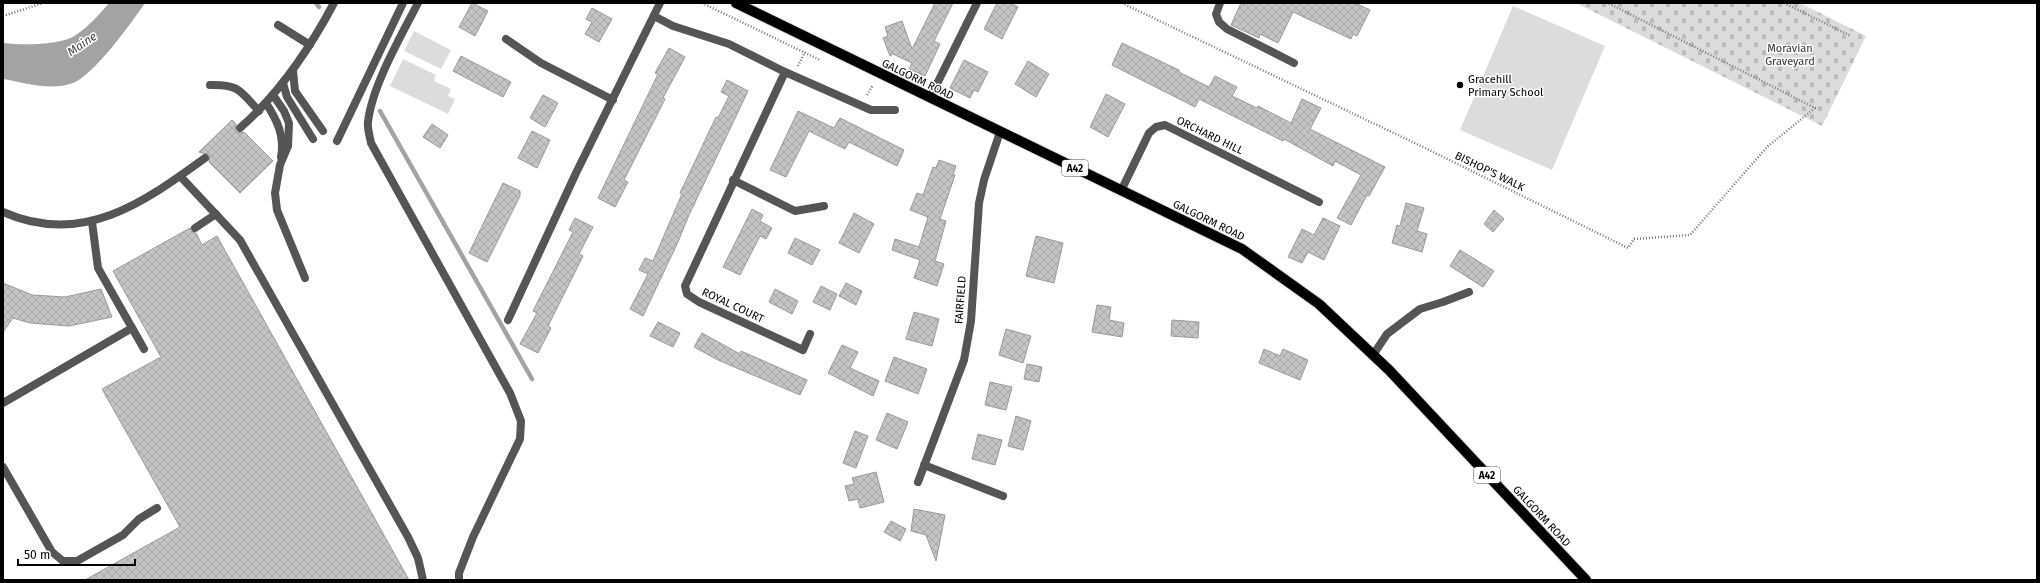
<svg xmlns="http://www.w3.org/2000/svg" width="2040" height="583" font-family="'Fira Sans',sans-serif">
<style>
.green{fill:#dcdcdc}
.cemetery{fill:url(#cemetery-stones)}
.water{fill:#a3a3a3}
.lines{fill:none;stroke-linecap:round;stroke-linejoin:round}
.stream{stroke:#a3a3a3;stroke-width:4.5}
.building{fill:url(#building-cross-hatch);stroke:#999}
.primary-casing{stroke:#dbdbdb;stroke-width:12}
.path{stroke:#777;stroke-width:2.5;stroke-dasharray:1 2;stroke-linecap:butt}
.lane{stroke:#555;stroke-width:8}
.street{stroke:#555;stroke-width:8}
.primary{stroke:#000;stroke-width:10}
.poi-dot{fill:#000;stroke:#fff;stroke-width:1.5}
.labels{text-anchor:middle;stroke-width:3;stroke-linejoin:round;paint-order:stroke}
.shield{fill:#fff;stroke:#4c4c4c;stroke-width:1}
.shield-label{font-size:10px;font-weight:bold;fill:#000}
.park-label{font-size:11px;fill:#333;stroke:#fff}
.street-label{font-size:11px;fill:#000;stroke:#fff}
.poi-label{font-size:11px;fill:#000;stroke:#fff;text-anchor:start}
.water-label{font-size:12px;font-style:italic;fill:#444;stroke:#fff}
</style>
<defs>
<pattern id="cemetery-stones" width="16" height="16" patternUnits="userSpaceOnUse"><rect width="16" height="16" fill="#dcdcdc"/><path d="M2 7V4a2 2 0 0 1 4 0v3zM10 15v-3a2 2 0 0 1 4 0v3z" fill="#bbb"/></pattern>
<pattern id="building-cross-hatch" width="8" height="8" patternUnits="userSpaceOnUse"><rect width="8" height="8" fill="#c4c4c4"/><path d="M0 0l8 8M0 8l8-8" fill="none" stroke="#a7a7a7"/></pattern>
</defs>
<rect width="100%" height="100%" fill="#fff"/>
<g class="green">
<path d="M1513,6L1605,46L1552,170L1460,130Z"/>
<path d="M414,31L451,50L441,69L404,51Z"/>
<path d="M403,59L436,75L434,81L451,89L448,96L455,99L448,114L390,86Z"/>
</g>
<path class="cemetery" d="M1576,3H1800L1866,36L1822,126Z"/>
<path class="water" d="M109,3H145C132,22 94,75 73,83C51,91 25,83 3,79V43C21,45 60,46 76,35C89,26 99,15 109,3Z"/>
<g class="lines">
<g class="stream">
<path d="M316,3L319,7"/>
<path d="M380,111L532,379"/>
</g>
</g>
<g class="building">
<path d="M472,3L488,11L475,36L459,27Z"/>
<path d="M935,3H953L934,41L940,44L925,76L909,69L912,63L893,54L890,56L883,38L888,36L885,27L902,21L912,49Z"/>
<path d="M997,3H1010L1018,7L1002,39L984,29Z"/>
<path d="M1241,3H1355L1370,10L1357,36L1353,34L1351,39L1293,12L1278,43L1260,34L1259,38L1231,25Z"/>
<path d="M592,8L612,19L599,42L585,34L592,22L586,19Z"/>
<path d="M1122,43L1179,70V72L1209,87L1215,76L1237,87L1232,96L1257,108L1258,106L1291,123L1302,99L1321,108L1310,129L1385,167L1369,196L1367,195L1351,225L1337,218L1361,175L1335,161L1333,166L1284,139L1283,141L1199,99L1195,107L1112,65Z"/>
<path d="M669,48L685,57L663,98L665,99L624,180L628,182L615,207L598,198L658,74L655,73Z"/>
<path d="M461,56L511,82L503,97L453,71Z"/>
<path d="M964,60L988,72L978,92L974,90L970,98L950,88Z"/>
<path d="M1028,61L1049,74L1036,97L1015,84Z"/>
<path d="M727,80L748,91L689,215L678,242L643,316L630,309L648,274L639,270L645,258L653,261L682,194L680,193L716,117L718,118L729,96L721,92Z"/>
<path d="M1106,94L1125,104L1108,137L1090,127Z"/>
<path d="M543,95L558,103L545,127L530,118Z"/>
<path d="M798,111L834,128L840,118L904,150L897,166L849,142L845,149L809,131L786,177L770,170Z"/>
<path d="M232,120L236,124L235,129L236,132L241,133L244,132L273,161L240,193L209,162V155L199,152Z"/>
<path d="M432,124L448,135L440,148L423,137Z"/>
<path d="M532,131L550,140L537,168L518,158Z"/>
<path d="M939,160L956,166L953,175H955L940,219L946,221L935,261L944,264L937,286L914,278L920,260L892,250L895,239L919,247L928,217L910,210L917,193L923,195L933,167L936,168Z"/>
<path d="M503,183L520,191V196L487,262L469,253Z"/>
<path d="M1406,203L1424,208L1417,231L1427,234L1422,252L1392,243L1397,225L1400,226Z"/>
<path d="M752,209L763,215L760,221L772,228L766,239L760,236L740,275L723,267Z"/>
<path d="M1494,210L1504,219L1493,232L1484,224Z"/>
<path d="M854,213L874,224L859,253L839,243Z"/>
<path d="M575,218L593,227L579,254L583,256L548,326L551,328L538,353L520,344L537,313L533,311L573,232L569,230Z"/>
<path d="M1323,218L1340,226L1324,260L1308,252L1302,263L1288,257L1302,229L1314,235Z"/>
<path d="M190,228L191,231L196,233L202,245L217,236L409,580H85L180,527L102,389L161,357L113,271Z"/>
<path d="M1036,236L1063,243L1054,283L1026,276Z"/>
<path d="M795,238L820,250L812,265L788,253Z"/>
<path d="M1460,250L1494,271L1483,287L1450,266Z"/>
<path d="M3,283L32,295L65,297L101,289L112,317L69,326L30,323L13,318L3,332Z"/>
<path d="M846,283L862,291L856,305L839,296Z"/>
<path d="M821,286L837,294L830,310L813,302Z"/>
<path d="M775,289L798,301L792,314L769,302Z"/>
<path d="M1097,305L1111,307L1109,320L1124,323L1122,337L1092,332Z"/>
<path d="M914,312L939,319L932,346L906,339Z"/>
<path d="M1172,320L1199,322L1198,338L1171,336Z"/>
<path d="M658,322L680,333L673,347L650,336Z"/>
<path d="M1006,329L1031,336L1023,363L999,355Z"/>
<path d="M702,333L740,354L741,351L807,380L800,395L718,360L694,347Z"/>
<path d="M842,345L858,352L850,368L879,381L873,396L828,373Z"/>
<path d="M1264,349L1280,356L1283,349L1308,360L1300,380L1259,363Z"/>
<path d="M894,357L927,369L918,394L885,381Z"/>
<path d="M1027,364L1042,367L1039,382L1024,379Z"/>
<path d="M990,382L1012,387L1006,410L985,405Z"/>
<path d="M887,413L908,422L897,449L876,440Z"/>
<path d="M1016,416L1031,421L1023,450L1008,446Z"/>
<path d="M855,431L868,436L856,468L843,463Z"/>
<path d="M978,434L1002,440L995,465L972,459Z"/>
<path d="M876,472L884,502L860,508L858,499L849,501L845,486L854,484L852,478Z"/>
<path d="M914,509L945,515L936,561L926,535L911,531Z"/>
<path d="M891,521L906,529L900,541L884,532Z"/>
</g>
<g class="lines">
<g class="primary-casing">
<path id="primary" d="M736,3L1242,249L1319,304L1389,370L1586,580"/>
</g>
<g class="path">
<path d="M702,3L820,60"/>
<path d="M1122,3L1423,147L1628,248L1634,239L1690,235L1767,147L1815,108L1608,3"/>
<path d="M1784,3L1851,36"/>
<path d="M3,16L43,3"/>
<path d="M798,66L805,52"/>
<path d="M867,95L873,85"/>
</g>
<g class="lane">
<path d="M418,3C401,36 372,86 368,122C367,128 370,137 371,143L510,393L521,421L520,439L473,537L459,573V580"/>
<path d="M1220,3L1216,14L1219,22L1227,29L1294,63"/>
<path d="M278,25L310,45"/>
<path d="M293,71L295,91L323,131"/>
<path d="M283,83L287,97L313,139"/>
<path d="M210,85C239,84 240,91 259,111"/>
<path d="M273,95L284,111L289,123L288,146L280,165L275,193L277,210L305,278"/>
<path d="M266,103C277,120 285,136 281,157"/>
<path d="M240,128C280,93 309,50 334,3"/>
<path d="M337,141L403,3"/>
<path d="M180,176L240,240L408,537L418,558L423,580"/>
<path d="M3,212C82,247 143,203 205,158"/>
<path d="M92,222L98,268L144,349"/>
<path d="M195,228L216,214"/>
<path d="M1373,355L1387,334L1420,309L1443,302L1469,292"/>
<path d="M3,403L132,328"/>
<path d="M3,467L52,552L63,561H77L123,535L139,519L157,508"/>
</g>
<g class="street">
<path d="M654,16L673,26L729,44L785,72L871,110H895"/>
<path d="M506,39L541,63L613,100"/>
<path d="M785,72L685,286L687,294L699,302L803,350L810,334"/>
<path d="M930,98L977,3"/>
<path d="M733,180L795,211L824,206"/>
<path d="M1121,191L1149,133L1156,127L1165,125L1319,202"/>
<path d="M508,320L576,173L660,3"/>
<path d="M924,465L1003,496"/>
<path d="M918,482L964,360L971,321L979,203L984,180L1000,132"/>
</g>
<use href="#primary" class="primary"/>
</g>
<circle class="poi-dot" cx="1460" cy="85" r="4"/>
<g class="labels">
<g class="shield">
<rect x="1062" y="160" width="26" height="16" rx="3"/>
<rect x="1474" y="467" width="26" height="16" rx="3"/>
</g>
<g class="shield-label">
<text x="1075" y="172">A42</text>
<text x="1487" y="479">A42</text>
</g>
<g class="park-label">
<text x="1790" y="52">Moravian<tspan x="1790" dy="13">Graveyard</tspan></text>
</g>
<g class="street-label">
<text transform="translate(918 79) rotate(26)" y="4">GALGORM ROAD</text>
<text transform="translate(1210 135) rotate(26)" y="4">ORCHARD HILL</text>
<text transform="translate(1490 171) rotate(26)" y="4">BISHOP'S WALK</text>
<text transform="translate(1209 220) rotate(26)" y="4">GALGORM ROAD</text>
<text transform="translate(960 300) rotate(-86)" y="4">FAIRFIELD</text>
<text transform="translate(733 305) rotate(25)" y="4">ROYAL COURT</text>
<text transform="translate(1542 516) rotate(47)" y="4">GALGORM ROAD</text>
</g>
<g class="poi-label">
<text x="1468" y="83">Gracehill<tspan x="1468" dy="13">Primary School</tspan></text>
</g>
<g class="water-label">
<text transform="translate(82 44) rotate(-34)" y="4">Maine</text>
</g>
</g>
<rect width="2040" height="583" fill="none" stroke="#000000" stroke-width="8"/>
<path d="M18 559v6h117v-6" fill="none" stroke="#000000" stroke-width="2"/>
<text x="24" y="559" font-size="12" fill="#000000" stroke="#ffffff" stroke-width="3" paint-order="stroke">50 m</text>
</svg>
